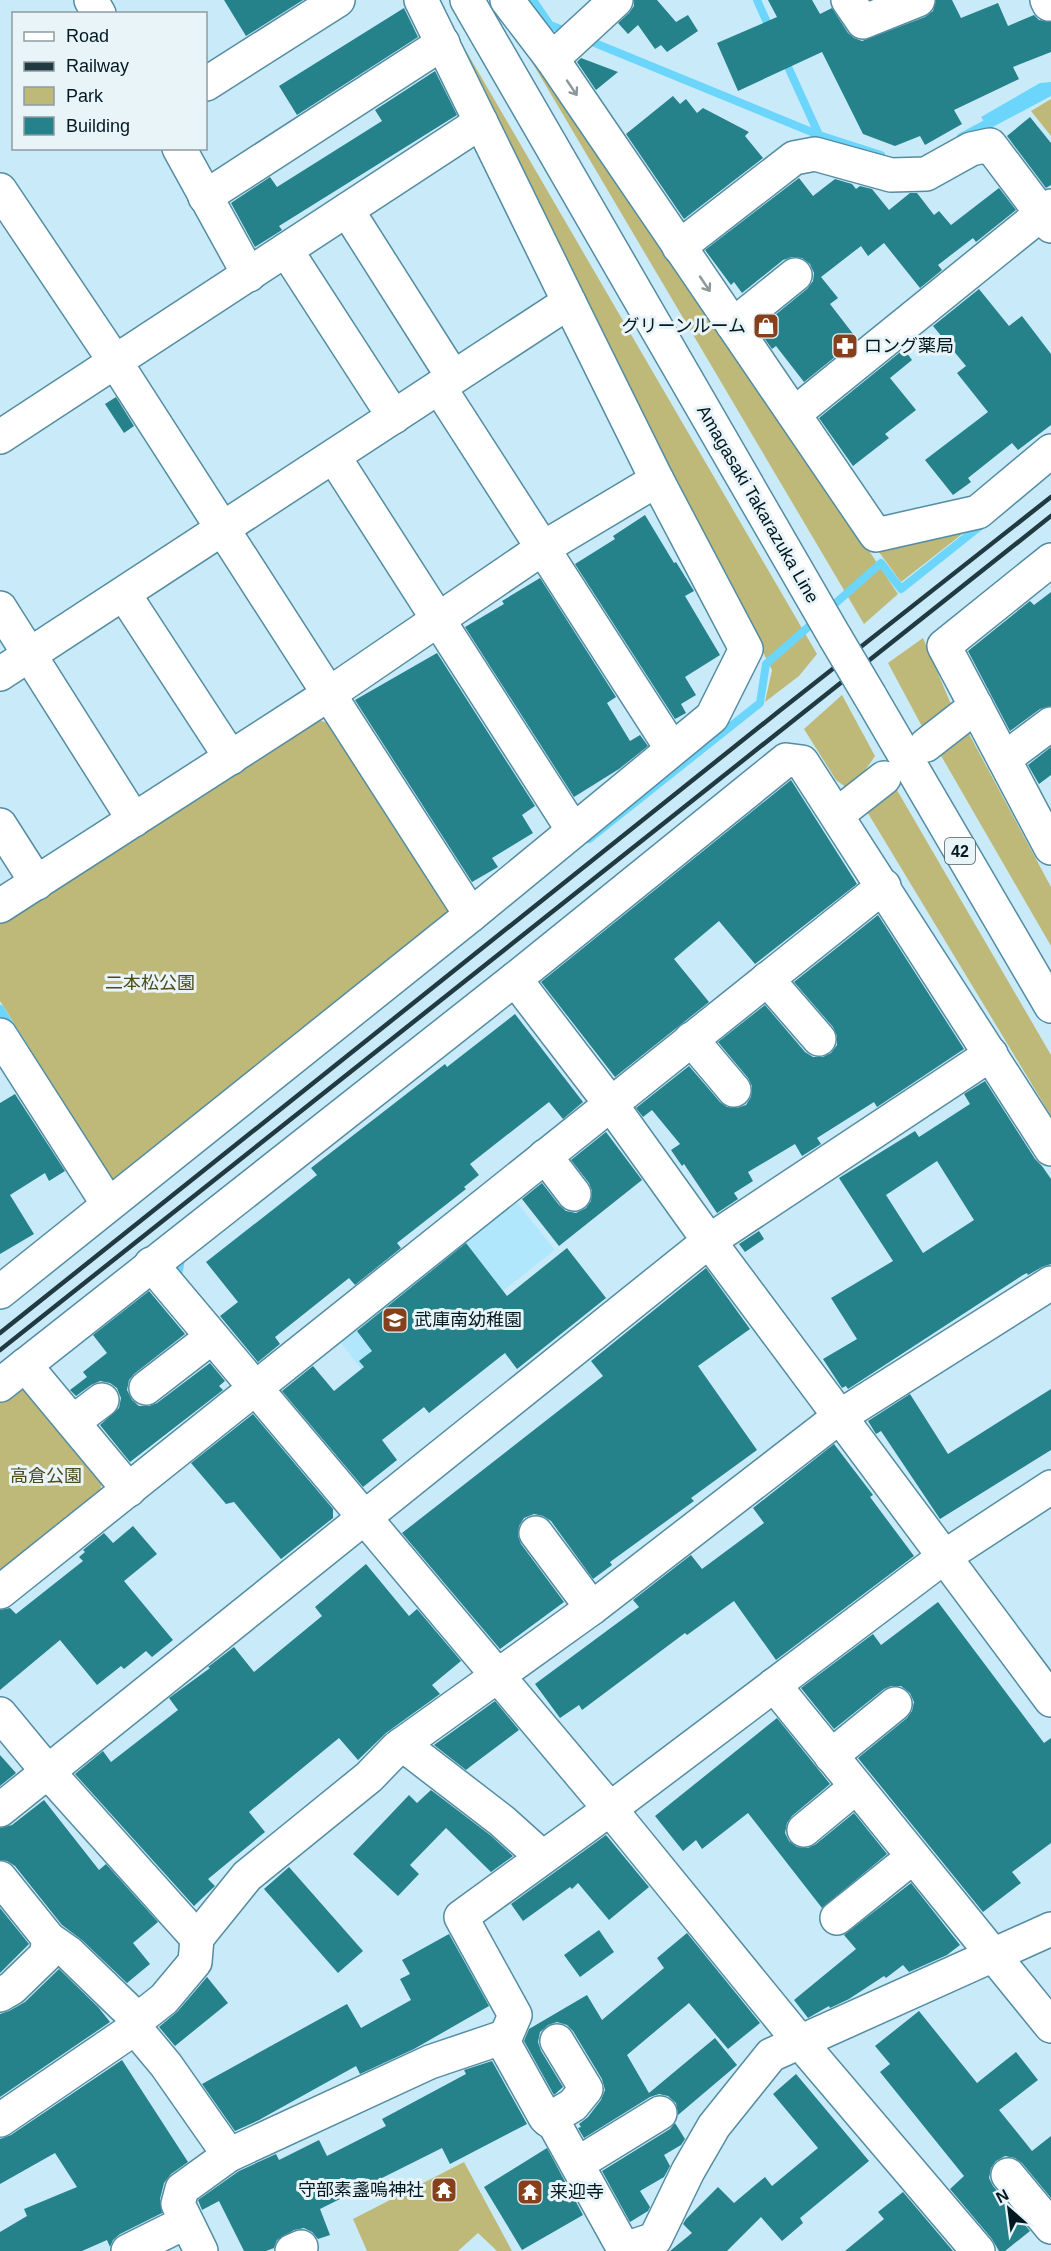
<svg xmlns="http://www.w3.org/2000/svg" width="1051" height="2251" font-family="Helvetica,'Noto Sans JP',sans-serif">
<style>
.built{fill:#b1e7fc}
.green{fill:#beb978}
.water{fill:#6cd5fc}
.lines{fill:none;stroke-linecap:round;stroke-linejoin:round}
.stream{stroke:#6cd5fc;stroke-width:8}
.building{fill:#25818a;fill-rule:evenodd}
.minor-casing{stroke:#548ca2;stroke-width:36}
.major-casing{stroke:#548ca2;stroke-width:36}
.minor{stroke:#fff;stroke-width:33}
.major{stroke:#fff;stroke-width:33}
.rail{stroke:#213941;stroke-width:4.5}
.major-bridge-casing{stroke:#548ca2;stroke-width:36;stroke-linecap:butt}
.major-bridge{stroke:#fff;stroke-width:33}
.oneway{stroke:#8e989b}
.labels{text-anchor:middle;stroke-width:6;stroke-linejoin:round;paint-order:stroke}
.shield{fill:#e9f4f9;stroke:#485b62;stroke-width:1.5}
.shield-label{font-size:16px;font-weight:bold;fill:#031921}
.poi-label{font-size:18px;fill:#031921;stroke:#e9f4f9;text-anchor:start}
.street-label{font-size:18px;fill:#031921;stroke:#e9f4f9}
.park-label{font-size:18px;fill:#4d4918;stroke:#e9f4f9}
</style>
<rect width="100%" height="100%" fill="#c9ebf9"/>
<path class="built" d="M512,1196L555,1250L377,1390L335,1335Z"/>
<g class="green">
<path d="M500,8L545,67L898,594L864,624Z"/>
<path d="M455,32L817,654L799,676L765,702L772,670L456,42Z"/>
<path d="M1051,99V136L1031,111Z"/>
<path d="M966,531L901,582L876,548Z"/>
<path d="M923,638L953,709L925,732L888,663Z"/>
<path d="M842,695L875,756L851,791L836,780L804,729Z"/>
<path d="M315,719L332,724L450,905L446,921L113,1181L0,1001V920Z"/>
<path d="M968,732L1051,887V946L936,747Z"/>
<path d="M894,785L1051,1055V1116L866,810Z"/>
<path d="M21,1381L104,1476L100,1491L0,1572V1398Z"/>
<path d="M464,2162L512,2251H497L478,2233L458,2251H367L353,2219Z"/>
</g>
<path class="water" d="M1051,82V96L989,129L981,117L1040,83Z"/>
<g class="lines">
<g class="stream">
<path d="M533,0L550,25L568,32"/>
<path d="M757,0L770,29"/>
<path d="M585,39L819,135L881,155"/>
<path d="M784,58L819,135"/>
<path d="M961,137L993,120"/>
<path d="M829,609L881,563L901,589L984,523"/>
<path d="M589,839L760,703L766,664L815,621"/>
<path d="M0,1009L12,1028"/>
<path d="M181,1280L178,1276L181,1259L185,1256"/>
</g>
</g>
<g class="building">
<path d="M224,0H303L246,36Z"/>
<path d="M634,0H657L676,22L688,15L698,31L667,52L661,45L655,49L638,25L628,34L618,23L629,13L634,6Z"/>
<path d="M768,0H812L820,14L832,8L848,33L854,38L862,41L925,17L933,11L936,0H952L961,18L998,3L1008,26L1034,15L1039,20L1051,22V52L1013,67L1019,79L954,110L962,124L925,145L920,136L895,146L863,134L822,52L738,91L717,43L777,17Z"/>
<path d="M404,8L418,37L297,115L279,86Z"/>
<path d="M581,58L618,72L596,90L577,62Z"/>
<path d="M435,71L457,115L279,226L282,230L255,247L231,203L270,177L277,187L382,121L375,110Z"/>
<path d="M673,96L680,104L686,99L697,113L703,108L749,132L745,136L763,158L684,219L626,134Z"/>
<path d="M1030,117L1051,143V185L1046,188L1007,136Z"/>
<path d="M799,178L813,196L835,179L852,184L856,189L860,186L872,189L889,210L910,193H917L934,215L939,211L951,225L999,188L1016,210L976,242L973,238L938,265L942,270L920,288L884,243L868,256L861,246L821,277L838,298L830,304L857,339L804,382L776,346L772,349L758,329L807,289L813,281L814,273L810,264L802,258L792,257L783,260L742,293L734,282L731,285L705,250Z"/>
<path d="M979,289L1009,326L1022,316L1051,354V425L1018,450L1012,443L968,478L971,482L953,495L925,460L988,412L957,373L966,366L933,326Z"/>
<path d="M904,349L912,360L890,378L916,410L885,434L889,438L853,466L819,418Z"/>
<path d="M116,397L134,426L124,433L105,404Z"/>
<path d="M645,515L674,563L676,562L694,591L685,596L720,655L685,677L696,695L681,704L686,713L675,719L575,564L615,539L613,536Z"/>
<path d="M540,578L616,697L607,703L630,741L640,735L648,746L619,769L574,797L465,627L504,604L502,601Z"/>
<path d="M1051,592V706L1040,709L1010,731L968,651L1030,601L1034,605Z"/>
<path d="M437,653L535,806L522,815L533,833L492,858L498,867L472,882L355,700Z"/>
<path d="M1051,747V775L1039,784L1028,765Z"/>
<path d="M791,780L857,884L755,964L719,921L674,959L709,1002L615,1077L541,982Z"/>
<path d="M878,915L964,1049L877,1107L874,1102L817,1138L821,1144L802,1156L795,1144L748,1172L753,1181L734,1193L738,1199L717,1213L684,1164L682,1166L671,1150L680,1144L652,1110L643,1117L636,1108L689,1066L720,1102L727,1107L737,1108L746,1105L751,1097L752,1086L748,1078L718,1042L765,1005L805,1052L813,1057H823L831,1053L837,1045V1036L833,1027L794,982Z"/>
<path d="M515,1014L583,1102L563,1119L549,1102L470,1164L479,1175L464,1187L466,1189L397,1243L401,1248L355,1285L349,1278L275,1337L280,1344L258,1362L220,1316L238,1302L206,1262L317,1175L311,1168L445,1064L447,1067Z"/>
<path d="M985,1081L1035,1159L1042,1166L1051,1179V1264L1042,1267L1028,1275L1027,1273L1023,1275L848,1389L846,1386L842,1388L823,1359L857,1339L831,1298L893,1261L839,1178L915,1131L919,1137L970,1104L964,1094ZM937,1161L974,1220L923,1253L886,1195Z"/>
<path d="M15,1094L65,1171L49,1181L45,1173L10,1195L34,1234L0,1254V1103Z"/>
<path d="M606,1132L642,1180L559,1246L522,1199L542,1183L559,1205L566,1211L576,1213L586,1208L591,1201L592,1191L589,1183L571,1160Z"/>
<path d="M759,1231L764,1239L745,1252L739,1244Z"/>
<path d="M466,1243L507,1296L567,1248L606,1298L517,1369L505,1353L429,1413L424,1407L382,1440L397,1460L363,1487L282,1391L313,1366L334,1391L364,1367L359,1361L372,1351L357,1331Z"/>
<path d="M706,1268L750,1329L698,1366L757,1450L691,1498L694,1501L610,1562L612,1565L593,1579L551,1521L543,1516L534,1514L524,1518L519,1526L518,1536L521,1544L564,1602L500,1649L402,1533L603,1376L591,1361Z"/>
<path d="M149,1291L185,1334L134,1374L129,1380L127,1390L132,1400L139,1406H149L157,1403L210,1363L225,1381L219,1386L223,1390L130,1462L100,1425L119,1408L121,1398L117,1388L110,1383L100,1381L91,1385L76,1396L70,1390L87,1377L83,1372L107,1353L93,1335Z"/>
<path d="M1051,1389V1450L940,1519L881,1431L876,1434L868,1421L910,1394L948,1454Z"/>
<path d="M253,1414L333,1509V1518L281,1559L234,1502L226,1504L191,1463Z"/>
<path d="M834,1444L873,1495L870,1497L914,1556L776,1660L734,1601L687,1635L685,1633L582,1710L579,1705L560,1718L535,1684L639,1607L633,1600L691,1555L702,1569L764,1523L753,1508Z"/>
<path d="M133,1526L157,1554L124,1581L173,1640L152,1657L146,1651L124,1669L121,1666L97,1685L60,1640L0,1690V1610L10,1608L16,1614L83,1561L79,1557L85,1552L83,1550L104,1533L113,1543Z"/>
<path d="M366,1564L409,1616L417,1609L461,1661L432,1685L440,1694L386,1733L358,1760L339,1738L249,1812L265,1832L208,1879L215,1886L194,1906L75,1774L103,1751L111,1762L178,1710L169,1698L210,1668L208,1667L234,1647L254,1672L322,1616L315,1607Z"/>
<path d="M938,1602L1044,1743L1051,1738V1843L1012,1872L1021,1883L983,1912L858,1758L907,1718L912,1711L914,1702L910,1693L901,1686H891L884,1689L834,1729L801,1688L873,1634L881,1645Z"/>
<path d="M495,1701L519,1730L471,1766L466,1770L434,1745Z"/>
<path d="M777,1718L830,1784L792,1816L787,1823L785,1833L789,1841L797,1847L808,1848L816,1844L854,1813L887,1854L822,1908L748,1813L702,1849L696,1840L683,1851L655,1816Z"/>
<path d="M0,1755L16,1773L0,1786Z"/>
<path d="M431,1790L490,1835L513,1856L491,1872L446,1828L410,1865L419,1874L398,1896L353,1854L409,1795L417,1803Z"/>
<path d="M44,1800L99,1870L106,1864L158,1922L133,1943L150,1964L127,1983L82,1940L62,1925L15,1866L7,1861L0,1860V1828L12,1825Z"/>
<path d="M606,1835L649,1887L609,1920L578,1883L572,1889L570,1887L523,1921L511,1904Z"/>
<path d="M289,1867L363,1951L338,1973L264,1889Z"/>
<path d="M911,1883L960,1945L947,1955L909,1972L903,1965L886,1978L884,1976L849,1999L830,2008L829,2006L808,2018L794,2000L856,1949L844,1935Z"/>
<path d="M0,1908L29,1944L0,1973Z"/>
<path d="M599,1930L614,1952L580,1977L564,1955Z"/>
<path d="M687,1933L760,2023L728,2049L689,2003L627,2055L649,2093L715,2038L737,2065L678,2115L676,2103L668,2096L659,2094L650,2097L584,2138L578,2128L581,2127L579,2124L588,2117L601,2100L605,2090L602,2079L573,2031L567,2025L557,2022L548,2025L540,2032L538,2042L541,2051L563,2087L554,2095L524,2041L529,2029L587,1995L602,2020L664,1968L657,1958Z"/>
<path d="M449,1934L489,2006L414,2049L360,2074L356,2066L259,2120L235,2131L202,2084L347,2004L361,2028L411,2000L400,1979L410,1974L402,1960Z"/>
<path d="M59,1969L98,2007L110,2022L0,2097V2014L9,2011L25,2002Z"/>
<path d="M207,1977L228,2003L175,2046L159,2027L178,2011Z"/>
<path d="M919,2011L977,2083L1016,2052L1038,2080L999,2110L1032,2151L1051,2136V2198L1022,2163L1015,2158L1005,2156L996,2161L991,2168L989,2178L993,2186L1030,2231L1005,2251H999L992,2239L950,2189L964,2176L880,2072L890,2064L875,2046Z"/>
<path d="M122,2060L188,2162L171,2174L164,2183L160,2199L162,2213L120,2234L113,2240L110,2247L107,2240L82,2251H0V2232L27,2216L24,2209L77,2187L55,2153L0,2184V2139L11,2135Z"/>
<path d="M492,2061L527,2124L450,2164L442,2148L320,2209L330,2235L318,2239L312,2232L304,2228L294,2230L277,2240L274,2248L266,2251H244L219,2201L202,2210L198,2200L239,2171L276,2154L279,2160L319,2140L327,2156L386,2126L382,2119L466,2074L464,2070Z"/>
<path d="M796,2074L869,2161L800,2218L803,2223L782,2241L761,2217L727,2251H670L692,2233L683,2224L686,2219L718,2187L734,2203L765,2177L772,2186L818,2148L773,2094Z"/>
<path d="M675,2123L685,2139L681,2145L664,2155L670,2166L664,2177L640,2191L650,2207L648,2211L630,2222L602,2171L670,2129Z"/>
<path d="M547,2148L583,2215L522,2250L484,2187Z"/>
<path d="M903,2192L953,2251H845L884,2219L878,2212Z"/>
</g>
<g class="lines">
<g class="minor-casing">
<g id="minor">
<path d="M91,0L99,14"/>
<path d="M421,0L569,302"/>
<path d="M507,0L552,59L876,535L978,512L1051,451"/>
<path d="M848,0L863,22L918,0"/>
<path d="M1047,0L1049,4"/>
<path d="M552,59L616,0"/>
<path d="M206,84L338,0"/>
<path d="M179,148L249,275"/>
<path d="M0,190L116,363L471,915"/>
<path d="M205,197L443,43"/>
<path d="M347,210L453,377"/>
<path d="M679,247L794,158L815,154L891,175L926,174L971,149L990,145L1051,226"/>
<path d="M286,250L394,417"/>
<path d="M733,325L795,275"/>
<path d="M439,387L672,749"/>
<path d="M794,414L1051,206"/>
<path d="M0,437L481,122"/>
<path d="M334,457L573,830"/>
<path d="M1051,560L944,646L1051,848"/>
<path d="M124,594L231,758"/>
<path d="M0,608L134,820"/>
<path d="M0,674L569,302L657,480L746,649L712,717L471,915L0,1292"/>
<path d="M926,745L976,706"/>
<path d="M1004,759L1051,724"/>
<path d="M838,814L884,778"/>
<path d="M0,825L37,883"/>
<path d="M0,906L329,694L543,548L657,480"/>
<path d="M515,979L610,1103L709,1241L991,1054"/>
<path d="M767,979L819,1039"/>
<path d="M0,1035L108,1204"/>
<path d="M691,1039L734,1090"/>
<path d="M545,1156L574,1194"/>
<path d="M151,1264L610,1809L800,2042L978,2251"/>
<path d="M25,1365L129,1490"/>
<path d="M0,1385L515,979L786,760L802,762L1051,1149"/>
<path d="M146,1388L212,1337"/>
<path d="M73,1422L102,1400"/>
<path d="M536,1533L592,1608"/>
<path d="M0,1592L884,886"/>
<path d="M774,1685L1051,2026"/>
<path d="M0,1714L48,1772L197,1938"/>
<path d="M402,1744L502,1821L542,1857"/>
<path d="M831,1756L895,1704"/>
<path d="M0,1810L709,1241L1051,1700"/>
<path d="M804,1830L856,1787"/>
<path d="M0,1878L49,1939L69,1953L133,2015L135,2028L166,2065L229,2155"/>
<path d="M837,1918L913,1857"/>
<path d="M0,1995L12,1988L46,1955L49,1939"/>
<path d="M501,2038L506,2036L515,2015L461,1917L610,1809L944,1557L1051,1487"/>
<path d="M0,2120L135,2028L140,2018L164,1999L195,1962L197,1938L247,1876L369,1777L397,1748L592,1608L839,1417L1051,1283"/>
<path d="M548,2120L573,2105L586,2089L557,2041"/>
<path d="M577,2164L660,2113"/>
<path d="M1008,2175L1051,2227"/>
<path d="M625,2249L655,2239L688,2171L714,2126L771,2055L1051,1929"/>
<path d="M128,2251L186,2222"/>
<path d="M201,2251L178,2204L182,2189L229,2155L430,2062L501,2038L545,2117L555,2125L625,2251"/>
<path d="M292,2251L301,2247"/>
</g>
</g>
<g class="major-casing">
<g id="major">
<path d="M467,0L835,637"/>
<path d="M870,696L1051,1006"/>
</g>
</g>
<use href="#minor" class="minor"/>
<use href="#major" class="major"/>
<g class="rail">
<path d="M0,1333L778,712L1051,497"/>
<path d="M0,1350L1051,516"/>
</g>
<g class="major-bridge-casing">
<path id="major-bridge" d="M835,637L870,696"/>
</g>
<use href="#major-bridge" class="major-bridge"/>
</g>
<defs><path id="oneway-shaft" d="M-6 0H5M1.5-3L5.5 0L1.5 3" fill="none" stroke-width="1.6" stroke-linecap="round" stroke-linejoin="round" transform="scale(1.5)"/></defs>
<g class="oneway">
<use href="#oneway-shaft" transform="translate(572 88) rotate(56)"/>
<use href="#oneway-shaft" transform="translate(705 284) rotate(56)"/>
</g>
<defs>
<g id="shop-square" transform="scale(1.35)"><rect x="-9" y="-9" width="18" height="18" rx="4" fill="#86401c" stroke="#e9f4f9"/><path d="M-5-2.5h2.3a2.7 3.5 0 0 1 5.4 0H5L5.5 6h-11ZM-1.5-2.5h3a1.5 2.3 0 0 0-3 0Z" fill="#fff"/></g>
<g id="pharmacy-square" transform="scale(1.35)"><rect x="-9" y="-9" width="18" height="18" rx="4" fill="#86401c" stroke="#e9f4f9"/><path d="M-2-6h4v4h4v4h-4v4h-4v-4h-4v-4h4Z" fill="#fff"/></g>
<g id="school-square" transform="scale(1.35)"><rect x="-9" y="-9" width="18" height="18" rx="4" fill="#86401c" stroke="#e9f4f9"/><path d="M0-5L7-2L0 1L-7-2ZM-4 1L0 2.5L4 1V4Q0 6-4 4Z" fill="#fff"/></g>
<g id="temple-square" transform="scale(1.35)"><rect x="-9" y="-9" width="18" height="18" rx="4" fill="#86401c" stroke="#e9f4f9"/><path d="M0-6L5-2H3V0L6.5 2.5H4V6H1.5V3h-3V6H-4V2.5H-6.5L-3 0V-2H-5Z" fill="#fff"/></g>
</defs>
<g fill-rule="evenodd">
<use href="#shop-square" x="766" y="326"/>
<use href="#pharmacy-square" x="845" y="346"/>
<use href="#school-square" x="395" y="1320"/>
<use href="#temple-square" x="444" y="2190"/>
<use href="#temple-square" x="530" y="2192"/>
</g>
<g class="labels">
<rect class="shield" x="945" y="838" width="30" height="26" rx="4.5"/>
<g class="shield-label">
<text x="960" y="857">42</text>
</g>
<g class="poi-label">
<text x="746" y="332" text-anchor="end">グリーンルーム</text>
<text x="864" y="352">ロング薬局</text>
<text x="414" y="1326">武庫南幼稚園</text>
<text x="424" y="2196" text-anchor="end">守部素盞嗚神社</text>
<text x="550" y="2198">来迎寺</text>
</g>
<g class="street-label">
<text transform="translate(758 504) rotate(60)" y="6">Amagasaki Takarazuka Line</text>
</g>
<g class="park-label">
<text x="150" y="989">二本松公園</text>
<text x="46" y="1482">高倉公園</text>
</g>
</g>
<rect x="12" y="12" width="195" height="138" fill="#e9f4f9" stroke="#8d9ca3" stroke-width="1.5"/>
<rect x="24" y="32" width="30" height="9" fill="#ffffff" stroke="#8d9ca3" stroke-width="1.5"/>
<text x="66" y="42" font-size="18" fill="#031921">Road</text>
<rect x="24" y="62" width="30" height="9" fill="#213941" stroke="#8d9ca3" stroke-width="1.5"/>
<text x="66" y="72" font-size="18" fill="#031921">Railway</text>
<rect x="24" y="87" width="30" height="18" fill="#beb978" stroke="#8d9ca3" stroke-width="1.5"/>
<text x="66" y="102" font-size="18" fill="#031921">Park</text>
<rect x="24" y="117" width="30" height="18" fill="#25818a" stroke="#8d9ca3" stroke-width="1.5"/>
<text x="66" y="132" font-size="18" fill="#031921">Building</text>
<g transform="translate(1009 2209) rotate(332)" stroke="#e9f4f9" stroke-width="4.5" paint-order="stroke">
<path d="M0-4.5L10 22L0 15L-10 22Z" fill="#031921"/>
<text y="-9" font-size="16" font-weight="bold" text-anchor="middle" fill="#031921">N</text>
</g>
</svg>
